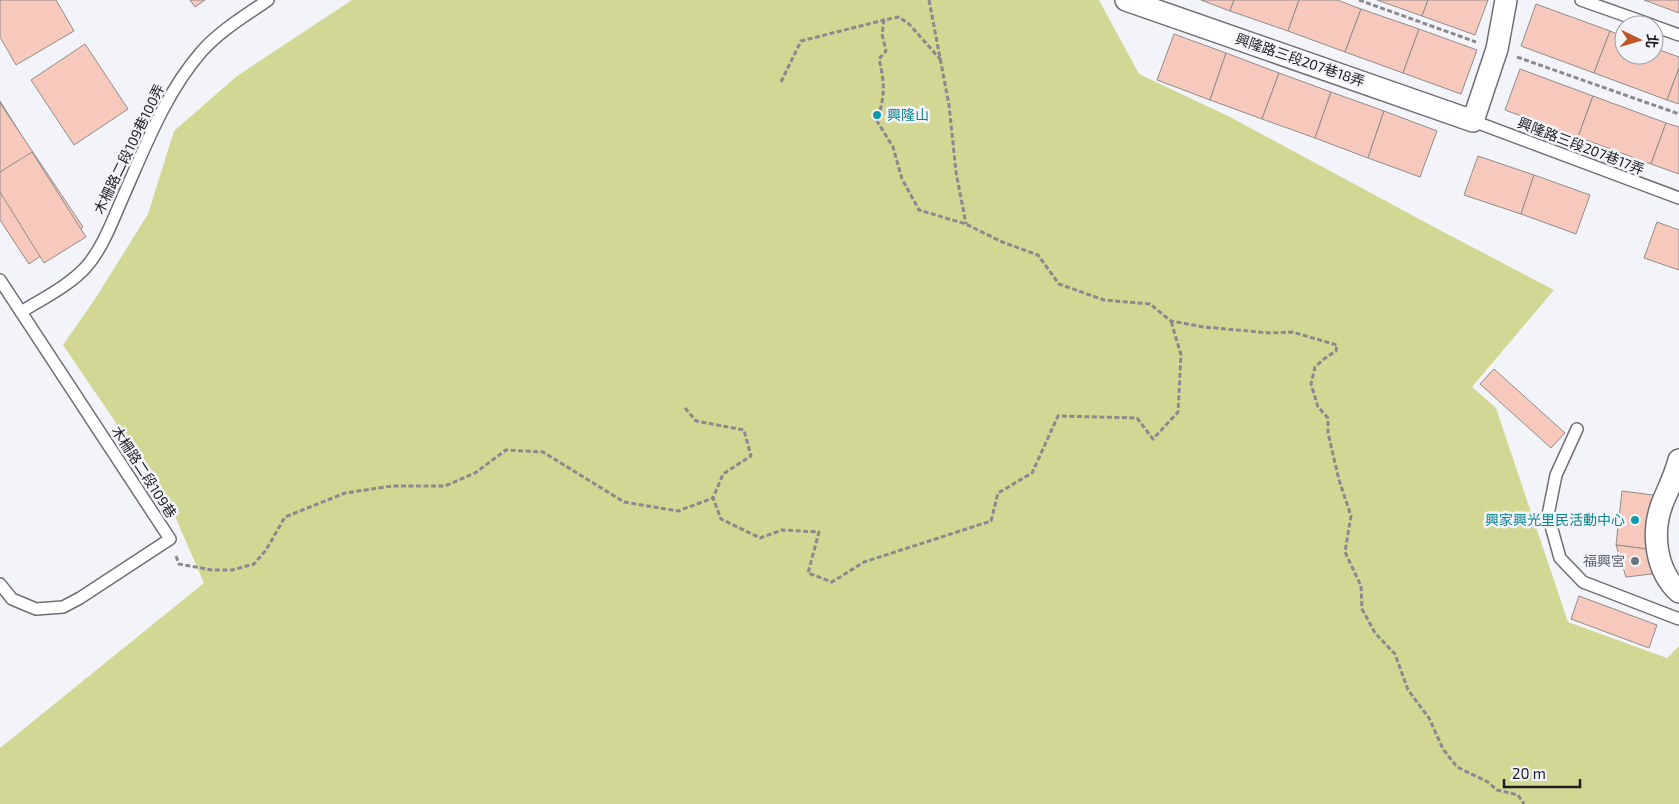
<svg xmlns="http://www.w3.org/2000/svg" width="1679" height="804" font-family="'Exo 2','Noto Sans TC',sans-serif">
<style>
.green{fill:#d2d894}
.building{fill:#f6c9bc;stroke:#918c8a}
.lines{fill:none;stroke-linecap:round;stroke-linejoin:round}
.service-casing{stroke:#6e6f73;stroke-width:14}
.minor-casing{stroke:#6e6f73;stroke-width:24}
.path{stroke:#898a8d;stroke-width:3;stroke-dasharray:5 2.5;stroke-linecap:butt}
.service{stroke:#fff;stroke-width:11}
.minor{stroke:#fff;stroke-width:21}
.culture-dot{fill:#0f9aa8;stroke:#f3f4f9;stroke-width:2}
.worship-dot{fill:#6b7280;stroke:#f3f4f9;stroke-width:2}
.labels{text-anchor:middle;stroke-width:5;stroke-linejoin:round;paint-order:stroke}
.street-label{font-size:14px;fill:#1c1d1e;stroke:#f3f4f9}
.culture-label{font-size:14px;fill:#0d838f;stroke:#f3f4f9;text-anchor:start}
.worship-label{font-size:14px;fill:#5b616d;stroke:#f3f4f9;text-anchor:end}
</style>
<rect width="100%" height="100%" fill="#f3f4f9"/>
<path class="green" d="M352,0H1099L1139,74L1230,117L1434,227L1554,290L1472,387L1496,408L1568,622L1667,658L1679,646V804H0V748L204,583L167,498L63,345L95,299L148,214L174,131L237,76Z"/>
<g class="building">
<path d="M0,0H56L74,31L16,65L0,37Z"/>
<path d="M190,0H205L195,7Z"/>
<path d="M1201,0H1234L1230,11Z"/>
<path d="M1234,0H1299L1288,31L1230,11Z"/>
<path d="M1299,0H1337L1361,9L1345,52L1288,31Z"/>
<path d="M1377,0H1428L1422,16Z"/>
<path d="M1428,0H1488L1475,35L1422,16Z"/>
<path d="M1644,0H1679V13Z"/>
<path d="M1536,4L1610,31L1594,73L1521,46Z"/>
<path d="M1361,9L1419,29L1403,73L1345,52Z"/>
<path d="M1419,29L1477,50L1461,94L1403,73Z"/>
<path d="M1610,31L1624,37V55H1654V48L1679,57V68L1667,100L1594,73Z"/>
<path d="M1174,34L1226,53L1210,100L1157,80Z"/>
<path d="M85,44L128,109L74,145L31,80Z"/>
<path d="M1226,53L1279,73L1262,119L1210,100Z"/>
<path d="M1679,68V104L1667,100Z"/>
<path d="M1520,69L1593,96L1578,137L1505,110Z"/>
<path d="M1279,73L1331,92L1315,138L1262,119Z"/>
<path d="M1331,92L1384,111L1368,158L1315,138Z"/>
<path d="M1593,96L1666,123L1651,164L1578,137Z"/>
<path d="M0,101L32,152L0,172Z"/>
<path d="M0,103L83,227L29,264L0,220Z"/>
<path d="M1384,111L1437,131L1420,177L1368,158Z"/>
<path d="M1666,123L1679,127V174L1651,164Z"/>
<path d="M32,152L86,237L44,263L0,192V172Z"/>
<path d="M1478,156L1534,175L1521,214L1464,195Z"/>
<path d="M1534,175L1590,195L1576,234L1521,214Z"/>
<path d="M1657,222L1679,230V270L1644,258Z"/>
<path d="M1494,369L1565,433L1551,448L1480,384Z"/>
<path d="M1622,491L1653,495L1647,549L1616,545Z"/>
<path d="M1616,545L1647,549L1652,574L1626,577Z"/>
<path d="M1579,596L1657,625L1649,648L1571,619Z"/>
</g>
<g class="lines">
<g class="service-casing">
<g id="service">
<path d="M1581,0L1652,25"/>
<path d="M1654,26L1679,35"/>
<path d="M1473,121L1679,198"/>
<path d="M0,280L170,539L80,598L63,607L36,609L12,599L0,584"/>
<path d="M21,312C42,299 70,285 86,267C104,247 115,214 126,190C147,142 167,91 202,51C221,30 245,16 268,0"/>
<path d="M1577,429L1556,475L1548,515L1560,558L1583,582L1679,619"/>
</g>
</g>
<g class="minor-casing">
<g id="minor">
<path d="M1126,0L1473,121L1497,49L1506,0"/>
<path d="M1679,460C1675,476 1668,489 1662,504C1651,534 1656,571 1679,592"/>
</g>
</g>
<g class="path">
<path d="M929,0L949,105L956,172L966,224"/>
<path d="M1359,0L1476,42"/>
<path d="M1517,57L1679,114"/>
<path d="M941,60L909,24L899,17L884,20L882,34L886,51L879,59C885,84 885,96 877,121L893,147L902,179L919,210L966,224L1002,242L1038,255L1059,284L1104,300L1150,304L1171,321L1204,327L1270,333L1292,332L1337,345L1336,351L1324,359L1315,367L1311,384L1318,407L1328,418V433L1339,480L1351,516L1345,552L1361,586L1362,609L1375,633L1395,654L1408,690L1429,718L1443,749L1457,767L1488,782L1497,790L1518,795L1524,804"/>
<path d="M781,82L801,41L884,20"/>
<path d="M685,408L696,421L744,430L751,456L723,474L713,498L721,519L760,538L782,530L819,532L808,573L832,582L864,562L991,521L998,493L1032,473L1058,416L1137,418L1153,439L1178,412L1181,355L1171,321"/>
<path d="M176,556L179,564L212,570H232L254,564L266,550L285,517L345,493L392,486H445L475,473L506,450L543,452L624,502L678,511L713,498"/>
</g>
<use href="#service" class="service"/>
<use href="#minor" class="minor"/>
</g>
<g class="culture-dot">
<circle cx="877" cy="115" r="5"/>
<circle cx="1635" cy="520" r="5"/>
</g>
<circle class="worship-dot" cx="1635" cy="561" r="5"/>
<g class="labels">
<g class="street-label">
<text transform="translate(1300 60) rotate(19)" y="5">興隆路三段207巷18弄</text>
<text transform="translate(1581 146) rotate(21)" y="5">興隆路三段207巷17弄</text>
<text transform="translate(129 149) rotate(-64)" y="5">木柵路二段109巷100弄</text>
<text transform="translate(144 472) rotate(57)" y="5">木柵路二段109巷</text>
</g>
<g class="culture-label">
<text x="887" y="120">興隆山</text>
<text x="1625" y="525" text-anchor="end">興家興光里民活動中心</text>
</g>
<g class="worship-label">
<text x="1625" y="566">福興宮</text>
</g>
</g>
<g transform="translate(1639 40) rotate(95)"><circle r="24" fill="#f3f4f9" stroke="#9d9ea1"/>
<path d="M0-4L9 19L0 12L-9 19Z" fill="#bd5826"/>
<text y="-8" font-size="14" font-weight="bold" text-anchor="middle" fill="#1c1d1e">北</text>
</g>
<path d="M1504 779v8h76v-8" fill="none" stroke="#1c1d1e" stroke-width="2.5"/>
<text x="1512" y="779" font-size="15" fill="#1c1d1e" stroke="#f3f4f9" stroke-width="4" paint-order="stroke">20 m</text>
</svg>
